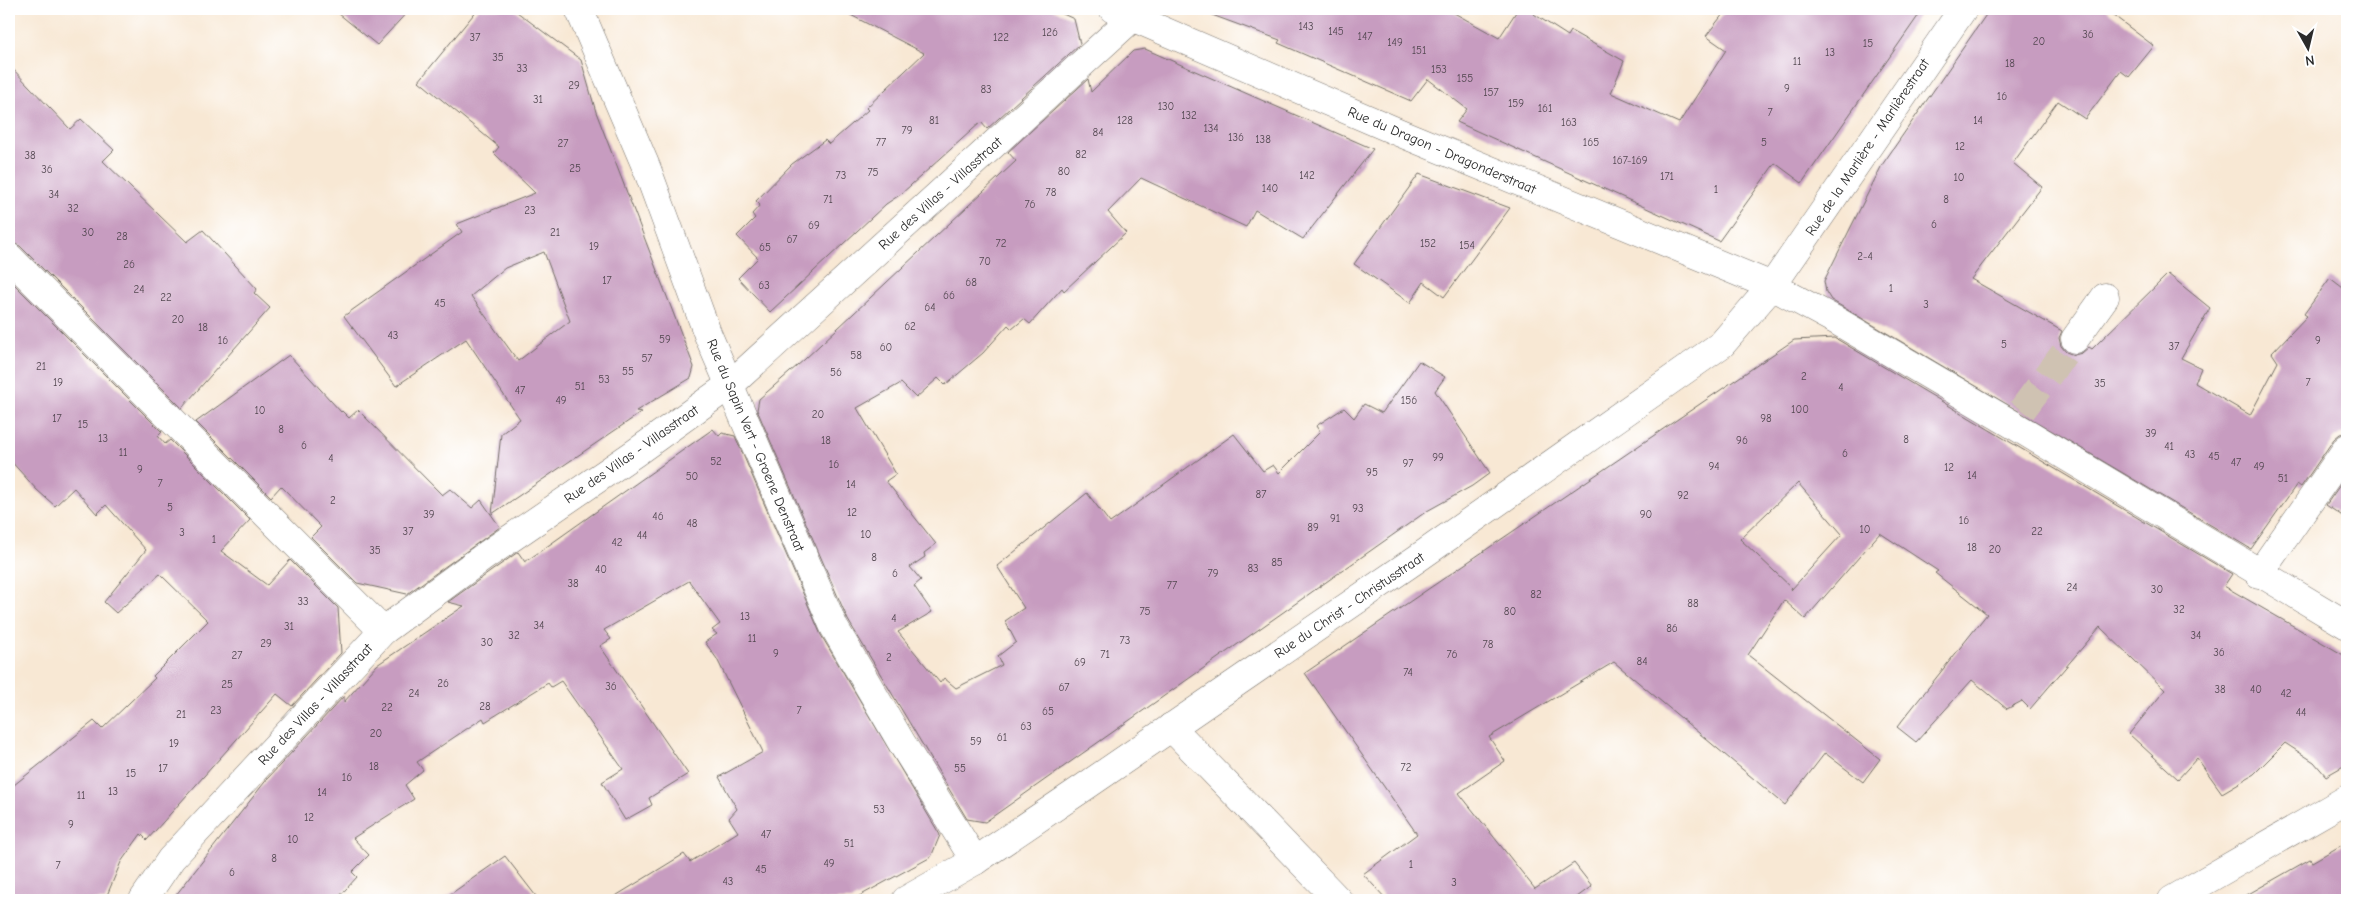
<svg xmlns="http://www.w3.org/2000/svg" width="2356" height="909" font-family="'Comic Neue',sans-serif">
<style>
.building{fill:#c79cc0;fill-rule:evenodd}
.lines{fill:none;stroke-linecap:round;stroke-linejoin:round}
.minor-tunnel{stroke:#cfc2b2;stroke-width:28;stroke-dasharray:28 14;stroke-linecap:butt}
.minor-casing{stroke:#736d66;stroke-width:29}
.minor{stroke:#fff;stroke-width:28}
.labels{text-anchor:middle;stroke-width:5;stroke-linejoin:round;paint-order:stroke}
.number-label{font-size:11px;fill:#524750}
.street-label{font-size:14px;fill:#2b2b2b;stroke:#fff}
</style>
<rect width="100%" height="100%" fill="#fff"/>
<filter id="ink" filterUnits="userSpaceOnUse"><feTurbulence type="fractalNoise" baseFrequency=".02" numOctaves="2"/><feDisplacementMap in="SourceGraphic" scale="10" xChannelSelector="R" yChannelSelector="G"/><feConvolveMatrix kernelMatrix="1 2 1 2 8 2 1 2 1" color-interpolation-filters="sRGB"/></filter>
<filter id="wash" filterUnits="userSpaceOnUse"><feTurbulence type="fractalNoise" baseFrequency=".0096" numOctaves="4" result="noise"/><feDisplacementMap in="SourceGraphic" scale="20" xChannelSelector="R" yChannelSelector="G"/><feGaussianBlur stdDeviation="1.12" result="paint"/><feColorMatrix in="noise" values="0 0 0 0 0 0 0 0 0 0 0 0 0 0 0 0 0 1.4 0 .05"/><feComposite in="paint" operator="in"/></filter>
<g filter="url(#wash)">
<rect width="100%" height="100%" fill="#f8e8d4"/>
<g id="blocks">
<g class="building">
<path d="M333,9H410L377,45Z"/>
<path d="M478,9H513L581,60L596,112L694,367L691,378L636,411L642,412L492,514L501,434L520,419L466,339L396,386L344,316L462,232L457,224L535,193L494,153L499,147L419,81ZM544,252L570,321L518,361L471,296L505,268Z"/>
<path d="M839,9H1052L1074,19L1080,44L987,129L981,122L901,194L886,204L770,312L738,278L758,258L737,236L755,218L752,214L760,205L756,201L792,164L825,140L829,144L868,110L866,108L924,53Z"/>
<path d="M1205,9H1447L1499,38L1518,9H1526L1568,36L1571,31L1624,61L1611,93L1679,123L1726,50L1706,36L1727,9H1923L1802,183L1775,163L1719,241L1457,122L1467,109L1428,79L1411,101L1278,43L1280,40L1204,12Z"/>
<path d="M1990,9H2105L2154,46L2129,77L2121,71L2085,119L2058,101L2013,163L2042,187L1971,279L2062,331L2059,338L2061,346L2066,352L2074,355L2082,353L2089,347L2092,349L2168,274L2210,308L2181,358L2201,368L2195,383L2250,415L2278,362L2272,353L2307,316L2304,314L2330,278L2347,291V433L2340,434L2334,439L2301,487L2297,484L2251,549L1831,300L1826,292L1824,281L1882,165Z"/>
<path d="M1145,49L1373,149L1303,239L1255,210L1246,227L1141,178L1108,212L1126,233L1064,291L1062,288L1030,324L1024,319L1012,329L1008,325L983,353L945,385L938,378L916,398L901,383L857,408L896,474L886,481L936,544L924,553L925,557L910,567L921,580L914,586L932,612L898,632L940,683L944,678L956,688L1002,665L998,656L1016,642L1005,621L1024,608L997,566L1087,493L1110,523L1234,434L1263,471L1273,465L1279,473L1320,432L1316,426L1344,408L1354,418L1364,404L1382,413L1419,361L1445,377L1435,391L1490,473L1472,486L1427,511L985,822L967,819L848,620L757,410L759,399L805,359L1016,161L1008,152L1088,79L1091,92L1133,51Z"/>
<path d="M9,65L70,129L81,119L114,150L103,161L187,242L203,230L257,289L254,293L270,308L182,408L20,246L9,242Z"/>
<path d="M1419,174L1510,208L1444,297L1424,282L1410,303L1354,264Z"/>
<path d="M9,279L162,432L158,436L165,444L170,440L250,520L221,551L267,585L290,560L338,608L341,653L292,706L277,694L147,840L141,834L121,862L105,900H9V789L94,721L102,729L155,678L153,676L208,621L160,574L116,613L104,602L146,550L106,505L97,514L74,488L55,506L37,490L9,459Z"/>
<path d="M1835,338L2232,574L2224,586L2347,657V764L2326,776L2314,762L2285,743L2254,774L2222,793L2197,758L2178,779L2129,734L2165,690L2100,627L2030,709L2022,701L2007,709L1972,680L1916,742L1897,727L1987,614L1935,573L1938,571L1880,533L1805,619L1784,600L1748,655L1880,759L1863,782L1825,753L1785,805L1614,662L1489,737L1505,761L1459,793L1535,889L1574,863L1592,886L1573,900H1387L1363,874L1417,834L1305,673L1794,340ZM1798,483L1842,534L1791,590L1792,588L1740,539Z"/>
<path d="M289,355L341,412L342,411L349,418L358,410L442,495L450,489L472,508L481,500L500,527L407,594L357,583L311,537L321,527L281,486L271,497L196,422Z"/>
<path d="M713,429L719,436L722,433L735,436L821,635L940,835L931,857L852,900H609L684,854L690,862L738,832L729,818L737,809L719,777L763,752L717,659L705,642L717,634L712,630L720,624L689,581L604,630L611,639L600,646L688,774L649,798L652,805L625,820L602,782L623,769L561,681L551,687L548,683L485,722L483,718L417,762L423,770L405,785L414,799L353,838L369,855L352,872L357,877L336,900H172L268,778L344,696V702L377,665L464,606L448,602L518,552L525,562Z"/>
<path d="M2347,475V519L2326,505Z"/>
<path d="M2347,842V900H2238L2310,859L2312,862Z"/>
<path d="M505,856L539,900H442Z"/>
</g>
</g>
</g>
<g filter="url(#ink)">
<use href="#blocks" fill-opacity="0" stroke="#736d66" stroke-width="1"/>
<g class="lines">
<path class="minor-tunnel" d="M2022,410L2075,339"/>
<g class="minor-casing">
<g id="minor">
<path d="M579,9L647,169L708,335L834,627L903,745L975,861"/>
<path d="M1113,9L1398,132L1772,286L1837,321L2012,424L2347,625"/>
<path d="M9,257L383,631"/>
<path d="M2075,339L2105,297"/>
<path d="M2259,574L2347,448"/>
<path d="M1171,727L1338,900"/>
<path d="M143,900L171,859L383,631L485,556L635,453L731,384L1142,9"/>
<path d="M906,900L975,861L1083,788L1418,558L1722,344L1772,286L1963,9"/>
<path d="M2172,900L2347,799"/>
</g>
</g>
<use href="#minor" class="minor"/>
</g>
</g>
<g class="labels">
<g class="number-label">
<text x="1306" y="30">143</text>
<text x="1336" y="35">145</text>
<text x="1050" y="36">126</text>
<text x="2088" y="38">36</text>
<text x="1365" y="40">147</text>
<text x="475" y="41">37</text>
<text x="1001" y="41">122</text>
<text x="2039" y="45">20</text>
<text x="1395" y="46">149</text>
<text x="1868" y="47">15</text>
<text x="1419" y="54">151</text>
<text x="1830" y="56">13</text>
<text x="498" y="61">35</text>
<text x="1797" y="65">11</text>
<text x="2010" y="67">18</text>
<text x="522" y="72">33</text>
<text x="1439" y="73">153</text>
<text x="1465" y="82">155</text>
<text x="574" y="89">29</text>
<text x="1787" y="92">9</text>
<text x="986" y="93">83</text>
<text x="1491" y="96">157</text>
<text x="2002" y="100">16</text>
<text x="538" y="103">31</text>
<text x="1516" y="107">159</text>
<text x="1166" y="110">130</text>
<text x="1545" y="112">161</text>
<text x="1770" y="116">7</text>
<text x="1189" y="119">132</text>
<text x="934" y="124">81</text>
<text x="1125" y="124">128</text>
<text x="1978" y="124">14</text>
<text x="1569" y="126">163</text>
<text x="1211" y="132">134</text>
<text x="907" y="134">79</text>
<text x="1098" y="136">84</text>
<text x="1236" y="141">136</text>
<text x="1263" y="143">138</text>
<text x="881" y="146">77</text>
<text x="1591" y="146">165</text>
<text x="1764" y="146">5</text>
<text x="563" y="147">27</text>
<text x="1960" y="150">12</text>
<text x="1081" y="158">82</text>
<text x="30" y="159">38</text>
<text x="1630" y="164">167-169</text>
<text x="575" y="172">25</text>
<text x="47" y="173">36</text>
<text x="1064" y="175">80</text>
<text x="873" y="176">75</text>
<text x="841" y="179">73</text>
<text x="1307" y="179">142</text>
<text x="1667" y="180">171</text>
<text x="1959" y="181">10</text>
<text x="1270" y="192">140</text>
<text x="1716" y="193">1</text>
<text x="1051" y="196">78</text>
<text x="54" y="198">34</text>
<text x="828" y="203">71</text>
<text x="1946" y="203">8</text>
<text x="1030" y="208">76</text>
<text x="73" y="212">32</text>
<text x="530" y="214">23</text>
<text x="1934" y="228">6</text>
<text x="814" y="229">69</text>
<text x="88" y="236">30</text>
<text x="555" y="236">21</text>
<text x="122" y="240">28</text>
<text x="792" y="243">67</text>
<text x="1001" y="247">72</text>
<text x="1428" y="247">152</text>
<text x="1467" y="249">154</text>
<text x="594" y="250">19</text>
<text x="765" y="251">65</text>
<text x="1865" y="260">2-4</text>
<text x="985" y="265">70</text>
<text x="129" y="268">26</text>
<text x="607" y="284">17</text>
<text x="971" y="286">68</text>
<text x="764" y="289">63</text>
<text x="1891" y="292">1</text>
<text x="139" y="293">24</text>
<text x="949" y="299">66</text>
<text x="166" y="301">22</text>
<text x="440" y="307">45</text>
<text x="1926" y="308">3</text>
<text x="930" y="311">64</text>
<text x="178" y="323">20</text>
<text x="910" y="330">62</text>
<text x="203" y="331">18</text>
<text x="393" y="339">43</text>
<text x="665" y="343">59</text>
<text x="223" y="344">16</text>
<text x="2318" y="344">9</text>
<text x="2004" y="348">5</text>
<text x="2174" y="350">37</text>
<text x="886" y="351">60</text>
<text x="856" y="359">58</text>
<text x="647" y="362">57</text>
<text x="41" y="370">21</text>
<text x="628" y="375">55</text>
<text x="836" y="376">56</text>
<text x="1804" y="380">2</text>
<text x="604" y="383">53</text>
<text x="58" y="386">19</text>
<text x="2308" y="386">7</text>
<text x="2100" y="387">35</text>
<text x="580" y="390">51</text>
<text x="1841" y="391">4</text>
<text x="520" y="394">47</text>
<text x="561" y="404">49</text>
<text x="1409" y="404">156</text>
<text x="1800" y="413">100</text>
<text x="260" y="414">10</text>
<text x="818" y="418">20</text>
<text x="57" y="422">17</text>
<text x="1766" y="422">98</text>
<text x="83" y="428">15</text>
<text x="281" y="433">8</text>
<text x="2151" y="437">39</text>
<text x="103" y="442">13</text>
<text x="1906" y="443">8</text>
<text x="826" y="444">18</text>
<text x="1742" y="444">96</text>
<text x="304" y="449">6</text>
<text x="2169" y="450">41</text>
<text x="123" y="456">11</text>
<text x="1845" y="457">6</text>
<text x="2190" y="458">43</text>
<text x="2214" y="460">45</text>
<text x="1438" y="461">99</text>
<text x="331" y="462">4</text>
<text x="716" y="465">52</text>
<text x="2236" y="466">47</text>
<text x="1408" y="467">97</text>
<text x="834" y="468">16</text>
<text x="1714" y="470">94</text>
<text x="2259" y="470">49</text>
<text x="1949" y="471">12</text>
<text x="140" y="473">9</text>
<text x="1372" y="476">95</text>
<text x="1972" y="479">14</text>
<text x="692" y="480">50</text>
<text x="2283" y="482">51</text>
<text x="160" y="487">7</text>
<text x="851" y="488">14</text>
<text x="1261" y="498">87</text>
<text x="1683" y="499">92</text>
<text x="333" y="504">2</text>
<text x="170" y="511">5</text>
<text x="1358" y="512">93</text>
<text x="852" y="516">12</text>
<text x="429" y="518">39</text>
<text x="1646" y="518">90</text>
<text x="658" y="520">46</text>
<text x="1335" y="522">91</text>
<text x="1964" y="524">16</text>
<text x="692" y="527">48</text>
<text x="1313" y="531">89</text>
<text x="1865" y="533">10</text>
<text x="408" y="535">37</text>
<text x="2037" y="535">22</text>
<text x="182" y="536">3</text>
<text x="866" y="538">10</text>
<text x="642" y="539">44</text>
<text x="214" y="543">1</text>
<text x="617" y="546">42</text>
<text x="1972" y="551">18</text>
<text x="1995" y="553">20</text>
<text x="375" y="554">35</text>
<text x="874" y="561">8</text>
<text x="1277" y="566">85</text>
<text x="1253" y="572">83</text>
<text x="601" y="573">40</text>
<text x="895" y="577">6</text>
<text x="1213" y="577">79</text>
<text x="573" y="587">38</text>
<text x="1172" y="589">77</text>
<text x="2072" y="591">24</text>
<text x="2157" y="593">30</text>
<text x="1536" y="598">82</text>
<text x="303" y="605">33</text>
<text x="1693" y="607">88</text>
<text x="2179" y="613">32</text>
<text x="1145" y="615">75</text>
<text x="1510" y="615">80</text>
<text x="745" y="620">13</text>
<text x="894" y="622">4</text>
<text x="539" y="629">34</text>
<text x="289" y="630">31</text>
<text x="1672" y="632">86</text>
<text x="514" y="639">32</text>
<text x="2196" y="639">34</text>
<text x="752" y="642">11</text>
<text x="1125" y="644">73</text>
<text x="487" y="646">30</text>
<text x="266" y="647">29</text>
<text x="1488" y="648">78</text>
<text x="2219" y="656">36</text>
<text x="776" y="657">9</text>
<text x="1105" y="658">71</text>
<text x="1452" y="658">76</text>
<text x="237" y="659">27</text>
<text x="889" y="661">2</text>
<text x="1642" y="665">84</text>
<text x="1080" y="666">69</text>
<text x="1408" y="676">74</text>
<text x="443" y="687">26</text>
<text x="227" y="688">25</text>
<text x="611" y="690">36</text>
<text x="1064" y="691">67</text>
<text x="2220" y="693">38</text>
<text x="2256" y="693">40</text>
<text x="414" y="697">24</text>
<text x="2286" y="697">42</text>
<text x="485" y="710">28</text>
<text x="387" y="711">22</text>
<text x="216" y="714">23</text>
<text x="799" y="714">7</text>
<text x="1048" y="715">65</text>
<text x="2301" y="716">44</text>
<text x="181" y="718">21</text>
<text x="1026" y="730">63</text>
<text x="376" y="737">20</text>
<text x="1002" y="741">61</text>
<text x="976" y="745">59</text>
<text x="174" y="747">19</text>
<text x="374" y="770">18</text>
<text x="1406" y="771">72</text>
<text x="163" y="772">17</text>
<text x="960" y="772">55</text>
<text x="131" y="777">15</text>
<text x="347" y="781">16</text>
<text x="113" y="795">13</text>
<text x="322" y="796">14</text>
<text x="81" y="799">11</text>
<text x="879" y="813">53</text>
<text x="309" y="821">12</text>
<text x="71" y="828">9</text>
<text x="766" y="838">47</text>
<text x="293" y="843">10</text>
<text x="849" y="847">51</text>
<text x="274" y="862">8</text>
<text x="829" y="867">49</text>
<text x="1411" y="868">1</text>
<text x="58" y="869">7</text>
<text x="761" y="873">45</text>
<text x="232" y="876">6</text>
<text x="728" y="885">43</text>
<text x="1454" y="886">3</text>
</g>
<g class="street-label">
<text transform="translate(1867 147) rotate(-56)" y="5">Rue de la Marlière - Marlièrestraat</text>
<text transform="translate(1442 150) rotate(23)" y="5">Rue du Dragon - Dragonderstraat</text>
<text transform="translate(940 193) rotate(-42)" y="5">Rue des Villas - Villasstraat</text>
<text transform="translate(756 445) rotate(67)" y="5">Rue du Sapin Vert - Groene Denstraat</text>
<text transform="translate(631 454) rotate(-35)" y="5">Rue des Villas - Villasstraat</text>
<text transform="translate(1349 605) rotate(-34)" y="5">Rue du Christ - Christusstraat</text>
<text transform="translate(315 704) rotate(-47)" y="5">Rue des Villas - Villasstraat</text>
</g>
</g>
<rect width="2356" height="909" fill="none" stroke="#fff" stroke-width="30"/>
<g transform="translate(2308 48) rotate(172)" stroke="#ffffff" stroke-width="4" paint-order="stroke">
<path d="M0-4L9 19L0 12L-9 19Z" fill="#2b2b2b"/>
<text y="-8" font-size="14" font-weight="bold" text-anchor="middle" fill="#2b2b2b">N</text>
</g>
</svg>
